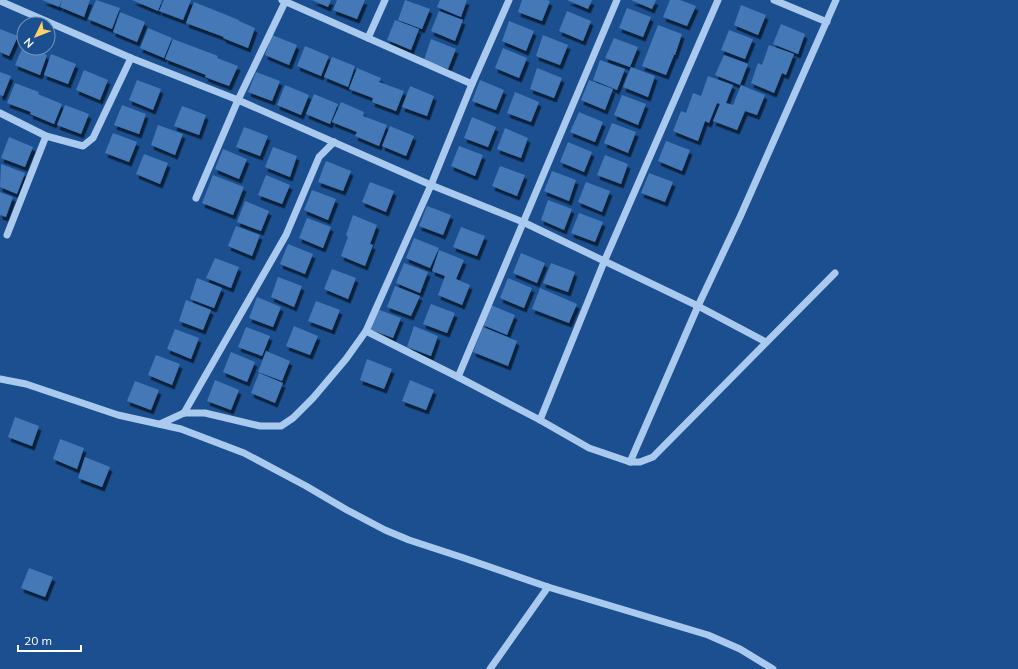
<svg xmlns="http://www.w3.org/2000/svg" width="1018" height="669" font-family="Mulish,sans-serif">
<style>
.building{fill:#4478b7;filter:url(#shadow)}
.lines{fill:none;stroke-linecap:round;stroke-linejoin:round}
.minor{stroke:#a9c9ee;stroke-width:7}
</style>
<defs>
<filter id="shadow"><feDropShadow dx="2.5" dy="4.5" stdDeviation="0" flood-color="#0009"/></filter>
</defs>
<rect width="100%" height="100%" fill="#1b4f8f"/>
<g class="building">
<path d="M42,0H62L59,7Z"/>
<path d="M62,0H90L84,17L60,7Z"/>
<path d="M96,0L120,8L112,29L88,19Z"/>
<path d="M132,0H162L158,11Z"/>
<path d="M164,0H191L183,20L159,11Z"/>
<path d="M312,0H331L328,7Z"/>
<path d="M337,0H365L357,19L333,10Z"/>
<path d="M405,0L430,9L422,29L398,20Z"/>
<path d="M440,0H467L461,17L437,7Z"/>
<path d="M522,0H547L550,1L542,21L518,12Z"/>
<path d="M567,0H592L588,9Z"/>
<path d="M631,0H656L652,9Z"/>
<path d="M670,0H680L696,6L687,26L663,17Z"/>
<path d="M194,2L239,20V21L255,28L248,48L223,38L224,37L186,23Z"/>
<path d="M741,5L766,15L758,35L734,25Z"/>
<path d="M627,8L651,17L643,37L619,28Z"/>
<path d="M439,11L463,20L455,41L431,31Z"/>
<path d="M567,11L591,21L583,41L559,31Z"/>
<path d="M120,12L145,22L137,42L113,32Z"/>
<path d="M395,20L419,29L411,50L387,40Z"/>
<path d="M509,21L534,31L526,51L502,41Z"/>
<path d="M781,24L805,34L798,54L773,44Z"/>
<path d="M658,25L682,34L675,55L668,53L674,55L666,75L642,66Z"/>
<path d="M148,28L172,38L164,58L140,48Z"/>
<path d="M0,29L18,36L9,56L0,52Z"/>
<path d="M729,30L753,39L745,59L721,50Z"/>
<path d="M272,35L297,45L289,65L265,55Z"/>
<path d="M543,35L568,45L560,65L536,56Z"/>
<path d="M614,38L638,47L630,67L605,58Z"/>
<path d="M173,39L218,56L217,58L238,66L229,86L205,77L206,75L165,59Z"/>
<path d="M431,39L456,49L448,69L424,60Z"/>
<path d="M24,44V48H30L47,55L40,75L15,65Z"/>
<path d="M769,45L794,54L786,75L782,73L774,93L751,83L758,63L762,65Z"/>
<path d="M305,46L329,56L321,76L297,66Z"/>
<path d="M503,48L527,58L519,78L495,68Z"/>
<path d="M51,54L76,64L68,84L44,75Z"/>
<path d="M724,55L748,64L740,85L715,75Z"/>
<path d="M332,57L355,66L348,87L324,77Z"/>
<path d="M600,60L625,69L617,90L593,80Z"/>
<path d="M631,67L655,76L648,97L623,87Z"/>
<path d="M357,68L381,78L379,82L404,91L396,111L372,102L373,98L349,89Z"/>
<path d="M537,68L562,78L554,98L530,89Z"/>
<path d="M84,70L108,80L100,100L76,90Z"/>
<path d="M0,72L11,76L3,96L0,95Z"/>
<path d="M256,72L280,81L272,101L248,92Z"/>
<path d="M708,76L733,85L726,103L733,105L741,85L765,95L757,115L745,111L737,130L713,121L720,104L717,103L709,123L705,121L698,141L673,131L681,111L686,113L693,93L701,96Z"/>
<path d="M137,80L161,89L153,110L129,100Z"/>
<path d="M480,80L504,90L496,110L472,101Z"/>
<path d="M589,80L613,89L605,110L581,100Z"/>
<path d="M15,83L39,92L38,94L62,104L54,124L30,114L31,112L7,103Z"/>
<path d="M285,85L309,95L301,115L277,105Z"/>
<path d="M410,86L434,96L427,116L402,107Z"/>
<path d="M515,92L539,102L531,122L507,113Z"/>
<path d="M314,94L338,104L330,124L306,114Z"/>
<path d="M622,95L646,104L638,125L614,115Z"/>
<path d="M341,102L364,112L363,116L387,125L379,146L355,136L357,132L332,122Z"/>
<path d="M65,105L89,114L81,134L57,125Z"/>
<path d="M122,105L146,114L139,134L114,125Z"/>
<path d="M182,106L206,115L199,135L174,126Z"/>
<path d="M579,112L603,122L595,142L570,132Z"/>
<path d="M472,117L496,127L488,147L464,138Z"/>
<path d="M612,123L636,132L628,153L604,143Z"/>
<path d="M158,125L183,134L175,155L151,145Z"/>
<path d="M390,126L414,136L406,156L382,146Z"/>
<path d="M244,127L268,136L260,156L236,147Z"/>
<path d="M505,128L528,138L521,158L497,149Z"/>
<path d="M113,133L137,142L129,162L105,153Z"/>
<path d="M9,137L33,147L25,167L1,158Z"/>
<path d="M666,141L690,150L682,171L658,161Z"/>
<path d="M568,142L592,152L584,172L560,162Z"/>
<path d="M459,146L483,155L475,176L451,166Z"/>
<path d="M273,147L297,156L290,177L265,167Z"/>
<path d="M223,149L247,159L239,179L215,169Z"/>
<path d="M144,154L168,163L160,184L136,174Z"/>
<path d="M605,155L628,164L621,184L597,175Z"/>
<path d="M326,161L351,171L343,191L318,182Z"/>
<path d="M1,164L25,173L17,194L0,187Z"/>
<path d="M500,166L525,175L517,196L492,186Z"/>
<path d="M552,171L576,180L569,201L544,191Z"/>
<path d="M649,173L673,182L665,202L641,193Z"/>
<path d="M213,175L244,187L233,215L202,203Z"/>
<path d="M266,175L290,185L282,204L258,195Z"/>
<path d="M370,182L394,191L386,212L362,202Z"/>
<path d="M586,182L610,191L602,212L578,202Z"/>
<path d="M312,190L336,199L328,220L304,210Z"/>
<path d="M0,192L13,197L6,217L0,215Z"/>
<path d="M548,200L572,209L564,230L541,220Z"/>
<path d="M245,201L269,211L261,231L237,222Z"/>
<path d="M427,206L451,215L443,235L419,226Z"/>
<path d="M579,213L603,222L595,242L571,233Z"/>
<path d="M353,215L377,225L370,244L373,245L365,266L341,256L348,237L346,235Z"/>
<path d="M307,218L331,227L323,248L299,238Z"/>
<path d="M236,226L260,235L252,256L228,246Z"/>
<path d="M461,227L485,236L477,256L453,247Z"/>
<path d="M414,238L439,248L430,268L406,258Z"/>
<path d="M288,244L313,254L305,274L280,264Z"/>
<path d="M439,250L464,260L456,279L470,285L462,305L438,295L445,276L432,271Z"/>
<path d="M521,253L545,263L537,283L513,273Z"/>
<path d="M215,258L239,267L231,288L206,278Z"/>
<path d="M404,263L428,272L420,293L396,283Z"/>
<path d="M551,263L575,272L568,292L543,283Z"/>
<path d="M332,269L356,278L348,299L324,289Z"/>
<path d="M278,277L302,286L294,307L271,297Z"/>
<path d="M197,278L222,288L214,308L190,299Z"/>
<path d="M508,278L532,288L524,308L500,298Z"/>
<path d="M395,286L420,296L411,316L387,307Z"/>
<path d="M540,288L577,304L569,323L532,309Z"/>
<path d="M257,297L281,307L273,327L249,318Z"/>
<path d="M186,300L211,310L203,330L179,321Z"/>
<path d="M316,301L340,310L332,330L308,321Z"/>
<path d="M431,304L455,313L447,333L423,324Z"/>
<path d="M491,305L515,315L507,335L483,325Z"/>
<path d="M377,309L401,318L393,338L369,329Z"/>
<path d="M294,326L318,336L310,355L286,346Z"/>
<path d="M414,326L438,336L431,356L407,347Z"/>
<path d="M246,327L270,336L262,356L238,347Z"/>
<path d="M483,327L517,341L508,366L473,352Z"/>
<path d="M175,329L199,338L191,359L167,349Z"/>
<path d="M266,351L290,361L282,381L258,372Z"/>
<path d="M231,352L255,362L247,382L223,372Z"/>
<path d="M156,355L180,364L172,385L148,375Z"/>
<path d="M367,359L392,369L384,389L360,380Z"/>
<path d="M259,373L283,383L275,403L251,393Z"/>
<path d="M215,380L239,390L231,410L207,401Z"/>
<path d="M410,380L434,390L426,410L402,401Z"/>
<path d="M135,381L159,390L151,410L127,401Z"/>
<path d="M15,417L39,426L32,446L8,437Z"/>
<path d="M60,439L84,448L77,469L53,459Z"/>
<path d="M85,457L110,467L102,487L78,478Z"/>
<path d="M29,568L53,577L45,597L21,588Z"/>
</g>
<g class="lines">
<g class="minor">
<path d="M282,0L472,84"/>
<path d="M774,0L827,22"/>
<path d="M0,1L131,58L238,100L431,185L523,222L698,306L766,342"/>
<path d="M368,38L385,0"/>
<path d="M0,113L46,136L83,146L93,138L131,58"/>
<path d="M196,198L238,100L286,0"/>
<path d="M7,235L46,136"/>
<path d="M366,331L458,377L540,420L589,448L630,462L698,306L740,217L836,0"/>
<path d="M458,377L617,0"/>
<path d="M0,379L26,384L118,415L181,429L244,453L306,486L347,510L385,530L409,540L464,558L548,587L708,635L740,649L773,669"/>
<path d="M184,413L286,235L319,157L334,142"/>
<path d="M540,420L604,262L718,0"/>
<path d="M160,424L184,413H205L260,426H281L293,418L313,398L346,359L366,331L431,185L472,84L509,0"/>
<path d="M630,462H640L653,457L835,273"/>
<path d="M490,669L548,587"/>
</g>
</g>
<g transform="translate(36 36) rotate(227)"><circle r="19" fill="#1b4f8f" stroke="#7695bc"/>
<path d="M0-3L7 15L0 10L-7 15Z" fill="#ffd166"/>
<text y="-6" font-size="11" font-weight="bold" text-anchor="middle" fill="#ffffff">N</text>
</g>
<path d="M18 645v6h63v-6" fill="none" stroke="#ffffff" stroke-width="2"/>
<text x="24" y="645" font-size="12" fill="#ffffff" stroke="#1b4f8f" stroke-width="3" paint-order="stroke">20 m</text>
</svg>
